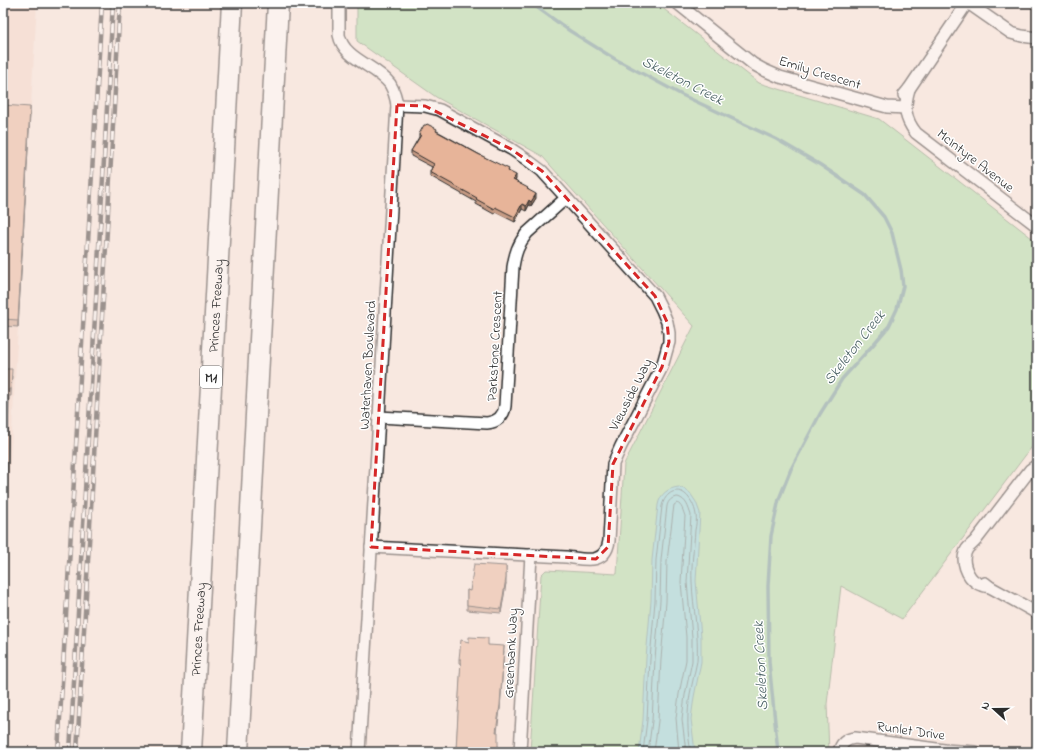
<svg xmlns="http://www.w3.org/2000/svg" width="1040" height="755" font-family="'Indie Flower',sans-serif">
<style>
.built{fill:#f3d8cb}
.green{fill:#a4dea4;stroke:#688468}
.water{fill:#85d6dc;stroke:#619295}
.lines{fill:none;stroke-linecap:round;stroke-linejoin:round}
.shore{stroke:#4f6f72;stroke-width:1}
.stream{stroke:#619295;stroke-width:3.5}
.street-casing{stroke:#2b2b2b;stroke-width:14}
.highway-casing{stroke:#2b2b2b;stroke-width:23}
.street{stroke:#fff;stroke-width:11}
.highway{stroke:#fff;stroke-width:20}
.rail-casing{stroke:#2b2b2b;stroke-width:4.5}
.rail{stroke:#fff;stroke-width:3;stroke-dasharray:9;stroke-linecap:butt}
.wall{fill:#c79b84;stroke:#2b2b2b}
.shaded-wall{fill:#a27e6b;stroke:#2b2b2b}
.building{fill:#e7b499;stroke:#2b2b2b}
.marked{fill:none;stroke:#d62828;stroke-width:3;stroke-dasharray:8 5;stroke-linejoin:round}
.labels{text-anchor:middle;stroke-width:3;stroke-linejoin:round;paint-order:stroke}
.shield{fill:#fff;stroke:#6b6b6b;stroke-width:1}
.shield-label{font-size:13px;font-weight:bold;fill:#2b2b2b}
.street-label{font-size:14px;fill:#2b2b2b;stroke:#fff}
.water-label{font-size:15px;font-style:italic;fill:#465e60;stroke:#fff}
</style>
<rect width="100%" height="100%" fill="#f8e8e0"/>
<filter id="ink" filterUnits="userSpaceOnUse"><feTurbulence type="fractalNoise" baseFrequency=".025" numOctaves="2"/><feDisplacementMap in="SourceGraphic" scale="8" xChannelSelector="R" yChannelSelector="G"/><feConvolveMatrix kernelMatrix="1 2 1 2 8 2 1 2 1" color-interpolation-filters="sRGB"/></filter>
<g filter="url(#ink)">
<path class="built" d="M3,3H37L3,584Z"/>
<path class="green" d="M357,3H656L759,83L879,119L1037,242V440L902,619L841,586L827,704L829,752H530L541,575L546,570L617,574L624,464L694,326L542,156L436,97L357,41Z"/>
<path class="water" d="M679,487L684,489L690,493L696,502L700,513L696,581L701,637V662L694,697L691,719L695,752H639L643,720L646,658L651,601L652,560L658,505C660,494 668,488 679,487Z"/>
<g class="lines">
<g class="shore">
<path d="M643,752L647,720L650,659L655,601L656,560L662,506C664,497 672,488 682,492C690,496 695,507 696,515C697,520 696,525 695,530C694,547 691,565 692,582C693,608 699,635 697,661C695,672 692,683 690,694C687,714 687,733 691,752"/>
<path d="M648,752L652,721L655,659L660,601L661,560L667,506C668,501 672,497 678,497C687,500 688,507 691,515L687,582L692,637V661L685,695L682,719L686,752"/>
<path d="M654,752L658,721L661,659L666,602L667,561L674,505L677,503C682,505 683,511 685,516L681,582L686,637V660L679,694L676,718L679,752"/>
</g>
<path class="stream" d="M531,3L570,31L615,59L682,95L776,139L819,164L865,195L884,217L892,233L901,270L903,286L897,309L889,326L872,346L842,379L820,414L791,469L779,499L771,536L768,586L769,662L778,752"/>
<g class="street-casing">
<g id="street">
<path d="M339,3V35C344,60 376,65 390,84C394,91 396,98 397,105L379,417L359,752"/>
<path d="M677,3L753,64L764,70L780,77L887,107L905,108"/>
<path d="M968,3L1011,33L1022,36L1037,38"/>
<path d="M909,89C904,107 904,118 916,133L1037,226"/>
<path d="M904,95L909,89L967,3"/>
<path d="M379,417L487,423C497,422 504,416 505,406L513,267C515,254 518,244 527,233L566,198"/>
<path d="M371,547L566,557C584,559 605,566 609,541L613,464L621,446L662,367L669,342V333L667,322L662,310L655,296L542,171L526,159L511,149L440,110L425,106L397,105"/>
<path d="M985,583L990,587L1037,613"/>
<path d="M990,587C986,586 981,586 977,583C967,577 960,560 967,549C969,546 974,543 976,540L1030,470L1037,465"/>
<path d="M520,752L531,555"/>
<path d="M839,752C841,743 846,739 855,738L944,750L975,752"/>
</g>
</g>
<g class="highway-casing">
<g id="highway">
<path id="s1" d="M191,752L232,3"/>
<path d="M238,752L278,3"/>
</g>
</g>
<use href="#street" class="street"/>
<use href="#highway" class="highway"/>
<g class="rail-casing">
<g id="rail">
<path d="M58,752L102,3"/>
<path d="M70,752L113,3"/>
<path d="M77,752L120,3"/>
</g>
</g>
<use href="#rail" class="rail"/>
</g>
<g class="wall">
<path d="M3,105L30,113L18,327L3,326V160L5,129H3Z"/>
<path d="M437,131L509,171L516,179L515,181L528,189L536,198L531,206L529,205L526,211L522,209L515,222L495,212L494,214L476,204V202L430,176V172L432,167L411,156V151L419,137V134Z"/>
<path d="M3,369L12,376L11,396H9L6,526H3Z"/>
<path d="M506,583L501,613L467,610V590L470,591Z"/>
<path d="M488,645L504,651L500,709L497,732L498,752H456L461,664L459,663V659Z"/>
</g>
<g class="shaded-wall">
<path d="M30,107V113L18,327V320Z"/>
<path d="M516,175V179L513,184V180Z"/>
<path d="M536,194V198L531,206V202Z"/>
<path d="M529,200V205L526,211V206Z"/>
<path d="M522,204V209L515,222V217Z"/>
<path d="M506,566V583L501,613V609Z"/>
<path d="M504,646L500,709L496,736V732Z"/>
</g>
<g class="building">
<path d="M3,105L30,107L18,320L3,319V160L5,122H3Z"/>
<path d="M427,124L437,129L436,131L478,154L509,169L508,171L516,175L513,180L528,188L527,189L536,194L531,202L529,200L526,206L522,204L515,217L495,207L494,209L476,199L477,198L430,172L434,164L411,151L421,135L419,134L424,125H426Z"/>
<path d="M3,369H12L11,389H9L6,519H3Z"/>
<path d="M474,564L506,566V578L501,609L467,605V590L470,591Z"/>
<path d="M469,637L488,638V645L504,646L500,705L496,732H498V752H464V751L456,750L461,659H459L461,640L469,642Z"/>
</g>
</g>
<path d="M0 0H1040V755H0ZM397,105L425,106L511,149L542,171L655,296L667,322L669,342L662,367L613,464L608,547L596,559L371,547Z" fill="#f8e8e0" fill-opacity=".55" fill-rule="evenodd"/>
<path class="marked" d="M397,105L425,106L511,149L542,171L655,296L667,322L669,342L662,367L613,464L608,547L596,559L371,547Z"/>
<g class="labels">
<rect class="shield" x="200" y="366" width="22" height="22" rx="3"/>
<g class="shield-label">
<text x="211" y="382">M1</text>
</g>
<g class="street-label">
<text transform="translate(820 72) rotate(17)" y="5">Emily Crescent</text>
<text transform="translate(976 160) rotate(38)" y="5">McIntyre Avenue</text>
<text dy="5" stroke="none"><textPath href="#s1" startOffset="447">Princes Freeway</textPath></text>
<text transform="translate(494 346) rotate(-87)" y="5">Parkstone Crescent</text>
<text transform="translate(367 365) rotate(-87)" y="5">Waterhaven Boulevard</text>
<text transform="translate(630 394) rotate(-63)" y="5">Viewside Way</text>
<text dy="5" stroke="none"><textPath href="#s1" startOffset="123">Princes Freeway</textPath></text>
<text transform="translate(510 653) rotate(-87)" y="5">Greenbank Way</text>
<text transform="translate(911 730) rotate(8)" y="5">Runlet Drive</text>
</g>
<g class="water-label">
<text transform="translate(683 80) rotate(27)" y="5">Skeleton Creek</text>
<text transform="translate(854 347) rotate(-52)" y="5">Skeleton Creek</text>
<text transform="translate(760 666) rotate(-93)" y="5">Skeleton Creek</text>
</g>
</g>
<rect width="1040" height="755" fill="none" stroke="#fff" stroke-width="16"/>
<rect x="8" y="8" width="1024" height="739" fill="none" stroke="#2b2b2b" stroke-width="1.5" filter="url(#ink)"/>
<g transform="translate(994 709) rotate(291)" stroke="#ffffff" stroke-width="3" paint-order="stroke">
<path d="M0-3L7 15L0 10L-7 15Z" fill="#2b2b2b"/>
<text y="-6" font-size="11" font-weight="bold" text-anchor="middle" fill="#2b2b2b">N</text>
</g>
</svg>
